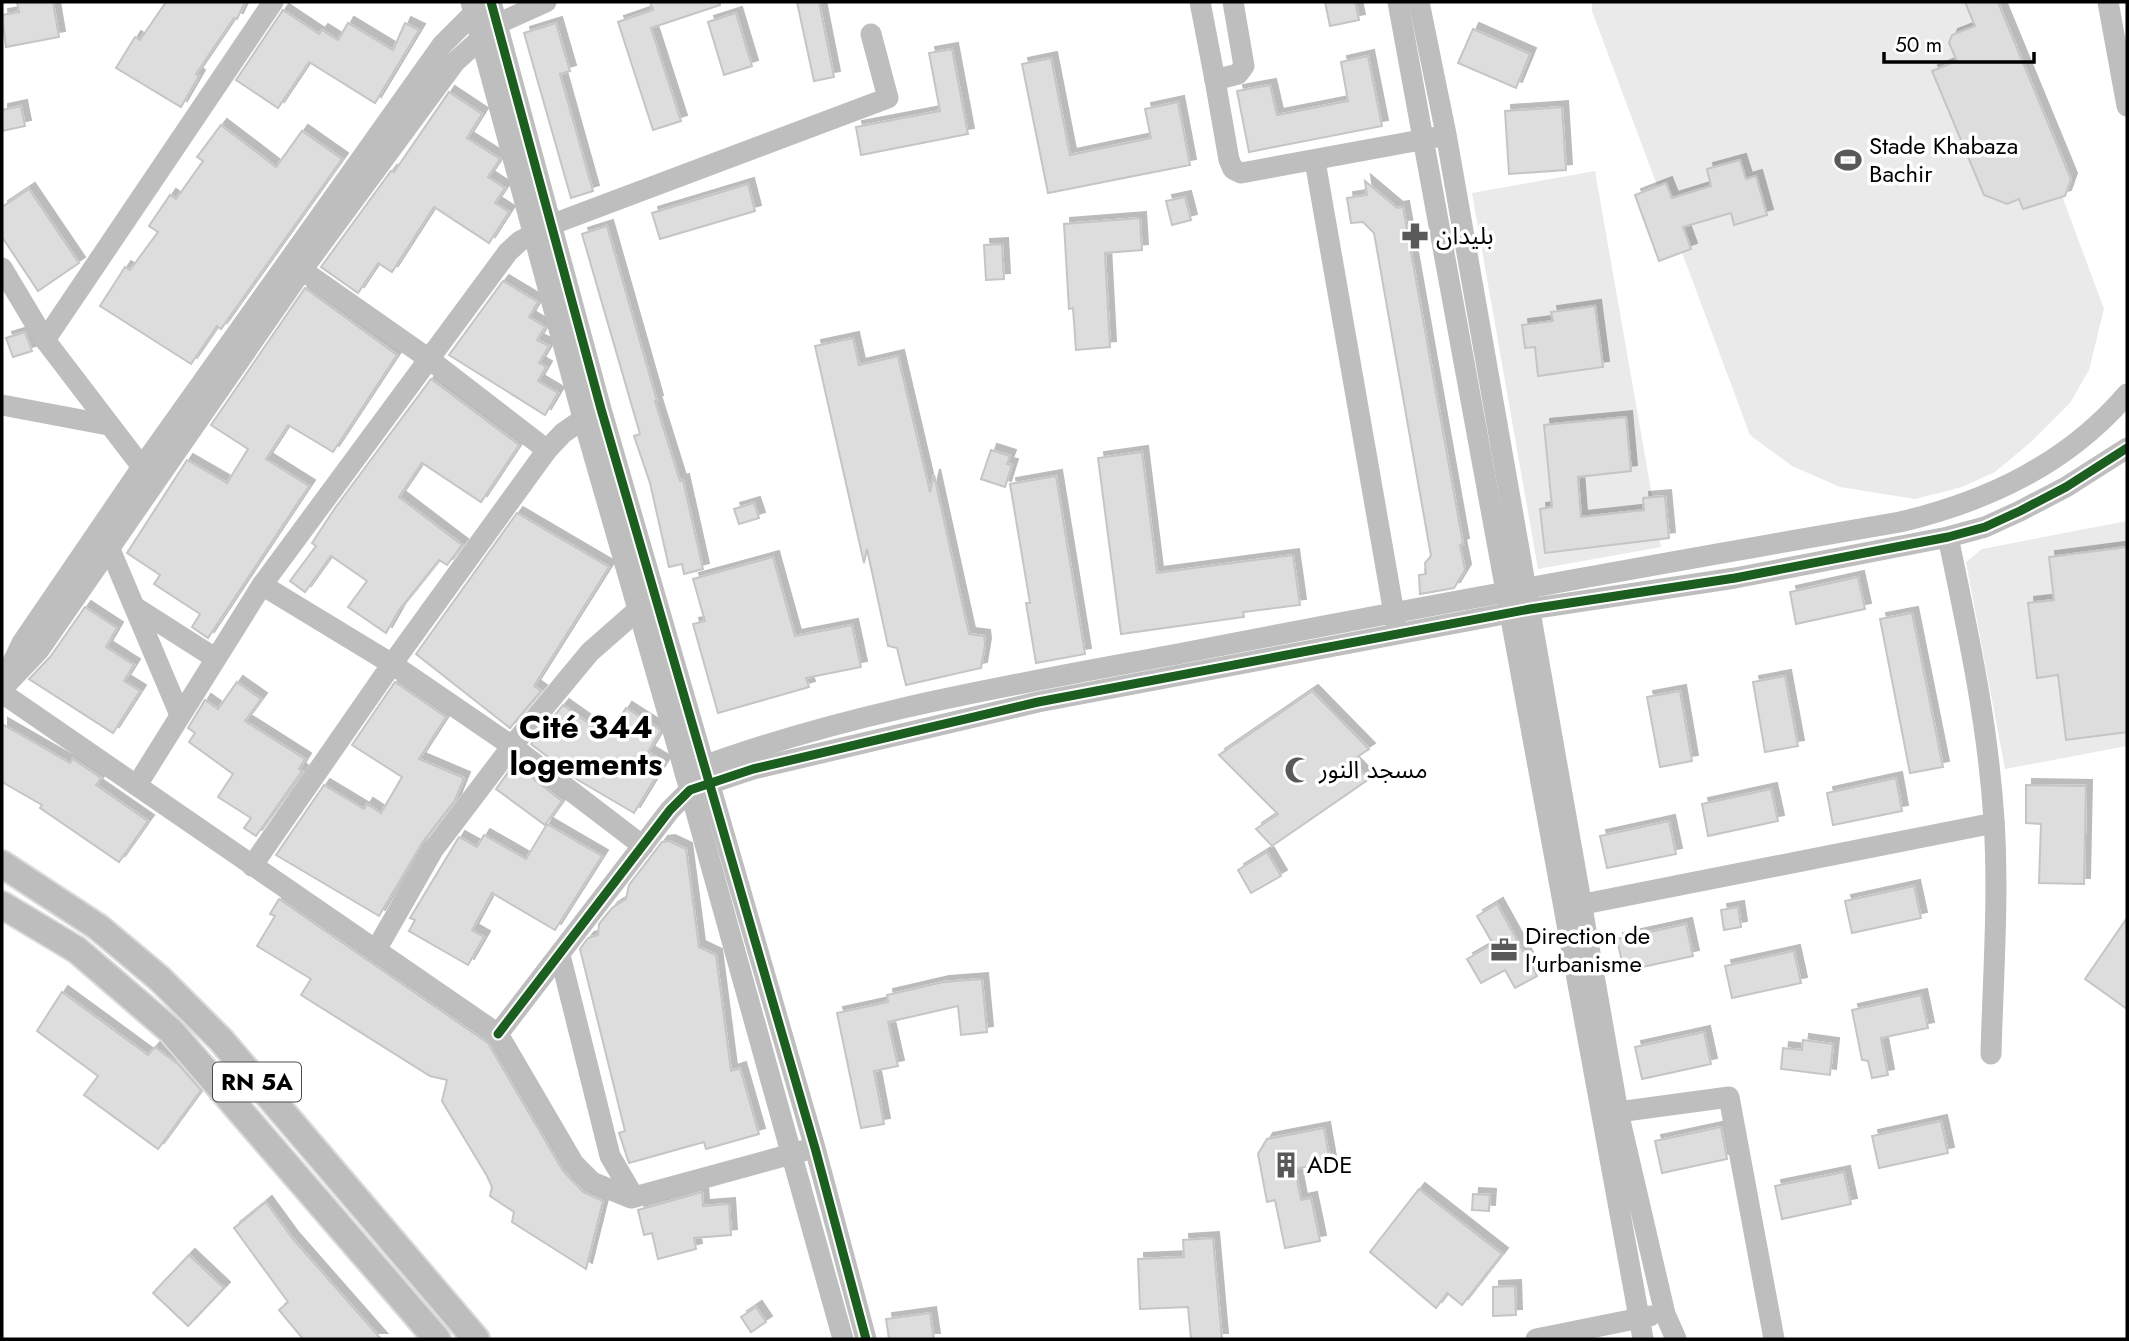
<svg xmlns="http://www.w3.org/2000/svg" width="2129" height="1341" font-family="Jost,'Noto Sans Arabic',sans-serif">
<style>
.green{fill:#eaeaea}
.building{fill:#ddd;stroke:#c5c5c5;stroke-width:2;filter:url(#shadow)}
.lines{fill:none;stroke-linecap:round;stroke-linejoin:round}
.major-casing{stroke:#dbdbdb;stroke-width:30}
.minor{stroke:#bebebe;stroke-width:21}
.major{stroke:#bdbdbd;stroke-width:26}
.cycleway-casing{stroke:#fff;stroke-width:13}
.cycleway{stroke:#1b5e20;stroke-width:9}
.labels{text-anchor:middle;stroke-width:7;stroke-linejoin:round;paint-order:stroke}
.shield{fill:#fff;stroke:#4c4c4c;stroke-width:2}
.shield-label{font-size:23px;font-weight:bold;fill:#000}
.poi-label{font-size:24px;fill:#000;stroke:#fff;text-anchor:start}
.district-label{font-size:32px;font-weight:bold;fill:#000;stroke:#fff}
</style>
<defs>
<filter id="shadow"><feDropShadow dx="6" dy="-6" stdDeviation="0" flood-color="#0004"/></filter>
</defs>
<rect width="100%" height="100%" fill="#fff"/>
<g class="green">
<path d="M1592,2H1990L2104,309L2089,370L2070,403L2031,442L1995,472L1962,487L1915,499L1840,487L1792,466L1750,435L1592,11Z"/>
<path d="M1595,171L1661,547L1538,569L1472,193Z"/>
<path d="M2127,521V746L2005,769L1966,562L1982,549Z"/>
</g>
<g class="building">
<path d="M17,2H53L59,37L6,47L2,15L19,12Z"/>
<path d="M166,2H245L237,19L234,18L196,74L199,76L181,107L116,68L135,37L140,40Z"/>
<path d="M650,2H720V5L651,28L681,121L653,130L618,22L653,10Z"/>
<path d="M797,2H819L834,77L814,81Z"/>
<path d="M1325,2H1355L1359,20L1330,26Z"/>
<path d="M1965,2H1998L2071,179L2065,196L2023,209L2019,199L2007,204L1984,195L1932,71L1957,61L1949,43L1952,35L1975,26Z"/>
<path d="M283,10L319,34L322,30L338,40L348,23L393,50L405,23L419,30L375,103L309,62L278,108L236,80Z"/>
<path d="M736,13L752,66L724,75L708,22Z"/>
<path d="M556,23L570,71L560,74L593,191L571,198L524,33Z"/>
<path d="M1473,29L1530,54L1516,88L1458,63Z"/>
<path d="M952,49L968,134L861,155L856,127L940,111L929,53Z"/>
<path d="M1368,56L1382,126L1249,152L1237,91L1270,85L1277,115L1348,101L1341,62Z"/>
<path d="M1051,58L1070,155L1151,138L1145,109L1178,102L1190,165L1048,193L1022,64Z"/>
<path d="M449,92L482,114L467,138L500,159L488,177L505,188L495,203L509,212L489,243L434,207L392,272L378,263L358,293L321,267L391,171L394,172Z"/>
<path d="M21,106L25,126L2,131V110Z"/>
<path d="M1562,107L1566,170L1509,174L1505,111Z"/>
<path d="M221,125L276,167L302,131L342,159L221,329L217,326L191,364L100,306L125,267L130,270L158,232L149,226L170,195L176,199L203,161L197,157Z"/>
<path d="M1740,160L1746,179L1756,176L1767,215L1734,225L1731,213L1683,227L1691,249L1659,261L1635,195L1666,183L1672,198L1711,186L1707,169Z"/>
<path d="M1365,181L1397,208L1403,207L1463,544L1460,545L1465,570L1454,588L1420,594L1419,575L1426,574L1425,563L1431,556L1374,233L1363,222L1351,223L1347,198L1367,195Z"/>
<path d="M748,184L755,211L660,239L652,213Z"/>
<path d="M29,189L79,263L38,291L2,237V207Z"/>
<path d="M1185,197L1191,220L1172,225L1166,201Z"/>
<path d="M1140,218L1142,250L1105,253L1110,347L1076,350L1073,308L1069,309L1064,224Z"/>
<path d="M607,226L657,401H655L680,481L683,480L703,569L684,574L682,564L669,567L650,483L634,436L640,434L582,234Z"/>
<path d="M1002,244L1004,279L986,280L984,245Z"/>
<path d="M503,281L538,302L529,317L545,327L537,340L549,346L539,363L546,367L538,381L558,393L545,415L449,355Z"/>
<path d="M305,288L397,355L333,452L288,425L266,459L309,486L208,638L192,627L200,614L154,584L160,575L127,553L187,460L227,483L248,449L211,425Z"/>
<path d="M1595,306L1603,367L1538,376L1535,347L1525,348L1522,325L1553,321L1551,312Z"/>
<path d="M25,332L32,351L13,357L6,338Z"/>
<path d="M853,338L859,365L898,356L930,492L934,475L969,634L984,636L985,644L981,668L906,685L897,648L888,646L867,549L864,563L815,346Z"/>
<path d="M431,379L519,445L481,502L422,463L399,497L462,545L447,565L439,560L399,610L386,633L348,607L367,581L331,556L305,592L290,581L316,546L312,543L335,508Z"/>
<path d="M1626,417L1631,471L1578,477L1581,517L1644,510L1643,498L1665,496L1669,538L1545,553L1540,509L1552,507L1544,425Z"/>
<path d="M991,450L1010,456L1007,464L1012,465L1005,487L981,479Z"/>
<path d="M1142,452L1157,573L1293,555L1300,605L1243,612L1244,617L1121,634L1098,458Z"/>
<path d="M1056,476L1085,654L1036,663L1026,603H1030L1010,484Z"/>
<path d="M754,503L759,518L739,524L734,509Z"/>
<path d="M517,513L609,567L534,686L541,691L510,728L416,654Z"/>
<path d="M2127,547V732L2066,740L2058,675L2037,678L2028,603L2054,600L2049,557Z"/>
<path d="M773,557L795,636L852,625L861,667L806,678L809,687L718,713L693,624L705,621L693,579Z"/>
<path d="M1858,577L1865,609L1796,624L1790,592Z"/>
<path d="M85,607L117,628L106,647L134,665L124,681L140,691L113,733L29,679L50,657Z"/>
<path d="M1912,613L1943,767L1910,773L1880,619Z"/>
<path d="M1785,676L1798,746L1765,752L1753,682Z"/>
<path d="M237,682L261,699L245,721L305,759L299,769L302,771L256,836L244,828L251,818L218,797L233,774L189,742L195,733L188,728L205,700L218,709Z"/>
<path d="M395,682L446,717L419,759L464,778L455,800L422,843L379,916L276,855L324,785L364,809L367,804L381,813L402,777L352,745Z"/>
<path d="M1312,691L1369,749L1351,761L1369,779L1272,846L1256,829L1278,814L1219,755Z"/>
<path d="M1680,691L1692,761L1660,767L1647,697Z"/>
<path d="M563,705L608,737L626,708L659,729L660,732L648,752L665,762L634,813L578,780L531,744Z"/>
<path d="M2,724L70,763L73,759L101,778L96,785L148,821L119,862L40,808L42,805L2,782Z"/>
<path d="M514,764L562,801L545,825L496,789Z"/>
<path d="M1896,778L1902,811L1833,825L1827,793Z"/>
<path d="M2026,785L2086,786L2084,884L2039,883L2041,824L2026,823Z"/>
<path d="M1771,789L1778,821L1708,836L1702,804Z"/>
<path d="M1669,821L1676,854L1607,868L1600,836Z"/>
<path d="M547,824L602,856L555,930L492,893L472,930L484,937L468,965L409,931L415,920L410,918L459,837L477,847L484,835L526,859Z"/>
<path d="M669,841L686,849L699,947L716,955L731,1071L740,1068L759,1134L706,1149L704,1142L629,1163L619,1133L625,1131L580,949L588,938L598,935L599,924L612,908L626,899L629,885L662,842Z"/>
<path d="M1267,852L1281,876L1251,893L1238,870Z"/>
<path d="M1914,886L1921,918L1852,933L1845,901Z"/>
<path d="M279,899L488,1043L563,1171L583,1192L603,1201L586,1269L512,1222L514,1212L490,1196L492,1187L487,1176L442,1101L447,1080L430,1076L301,995L311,979L257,946L275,916L270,914Z"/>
<path d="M1497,904L1537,976L1515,988L1505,970L1481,983L1467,959L1493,944L1477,916Z"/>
<path d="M1738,907L1741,927L1724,930L1721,910Z"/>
<path d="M2127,918V1009L2085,979Z"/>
<path d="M1686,924L1693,956L1624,971L1617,939Z"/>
<path d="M1794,951L1801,983L1732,998L1725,966Z"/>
<path d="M982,979L987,1032L961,1035L958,1006L888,1022L898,1066L874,1071L884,1124L861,1128L837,1013L888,1002L887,995L943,982Z"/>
<path d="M62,992L148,1055L155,1047L179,1065L201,1090L158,1149L84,1095L98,1076L37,1031Z"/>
<path d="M1921,995L1928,1028L1881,1038L1888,1075L1872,1078L1868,1061L1862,1060L1852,1010Z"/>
<path d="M1704,1032L1711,1064L1642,1079L1635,1047Z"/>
<path d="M1803,1040L1833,1044L1830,1075L1781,1069L1783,1048L1802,1050Z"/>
<path d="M1941,1121L1948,1153L1879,1168L1872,1136Z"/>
<path d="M1721,1127L1727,1159L1662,1173L1655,1141Z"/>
<path d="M1324,1128L1330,1162L1295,1169L1301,1200L1311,1198L1320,1241L1285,1248L1275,1200L1267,1202L1258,1154L1267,1139Z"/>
<path d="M1844,1172L1851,1204L1782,1219L1775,1186Z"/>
<path d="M1419,1189L1502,1254L1462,1305L1447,1293L1436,1308L1370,1252Z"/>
<path d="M702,1192L703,1206L729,1204L731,1235L694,1238L696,1249L658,1259L652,1233L644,1235L638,1210Z"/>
<path d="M1473,1194L1490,1195L1489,1211L1472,1210Z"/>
<path d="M266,1202L293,1239L381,1339H303L279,1310L288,1302L234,1228Z"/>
<path d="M1213,1238L1222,1339H1191L1188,1307L1140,1309L1138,1259L1184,1257L1183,1240Z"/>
<path d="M189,1255L224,1288L188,1326L153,1293Z"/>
<path d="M1515,1286L1516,1315L1493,1316V1287Z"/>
<path d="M756,1307L766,1322L751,1332L741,1317Z"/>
<path d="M930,1313L934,1339H889L886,1319Z"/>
</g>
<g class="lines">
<g class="major-casing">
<g id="major">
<path d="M2,864L98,927L160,979L221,1040L476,1339"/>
<path d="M2,905L77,950L171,1031L437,1339"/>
</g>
</g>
<g class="minor">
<path d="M471,2L583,418L690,790L843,1339"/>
<path d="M491,2L601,409L815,1148L866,1339"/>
<path d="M1200,2L1215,80L1238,74L1244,66L1233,2"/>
<path d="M1398,2L1643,1339"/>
<path d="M1419,2L1446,134L1618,1112L1665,1314L1676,1339"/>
<path d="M2108,2L2127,106"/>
<path d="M1215,80L1229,160L1233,169L1241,173L1437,137"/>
<path d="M1315,161L1396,625"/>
<path d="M2,268L45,340L273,2"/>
<path d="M302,270L429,359L547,450"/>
<path d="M45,340L142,467"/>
<path d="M2,405L108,425"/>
<path d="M1948,537C1968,632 1988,724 1994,820C1999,898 1993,977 1991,1054"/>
<path d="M109,547L180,715"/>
<path d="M262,585L392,664L512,746L643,846"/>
<path d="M135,607L215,658"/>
<path d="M3,683L22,643L142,467L442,45L482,5"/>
<path d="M2,689L39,650L302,270L455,62L497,24L546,2"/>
<path d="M2,693L498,1034L574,1164L592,1182L631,1198L806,1150"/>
<path d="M685,773C846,711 1019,684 1188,652C1425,606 1662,563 1900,522C1988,501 2067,464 2127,394"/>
<path d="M137,785L262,585L508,252L520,241L553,224L888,98L871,34"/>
<path d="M252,866L392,664L547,450L563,433L592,413"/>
<path d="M1584,904L1994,823"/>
<path d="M376,950L433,850L512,746L590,652L648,601"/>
<path d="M560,955L610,1156L634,1197"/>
<path d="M498,1034L670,810L690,790L753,769L1038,702L1530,609L1735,578L1948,537L1985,527L2020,511L2066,487L2127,448"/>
<path d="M1618,1112L1729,1097L1774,1339"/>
<path d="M1536,1339L1650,1316"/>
</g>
<use href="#major" class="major"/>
<g class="cycleway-casing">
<g id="cycleway">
<path d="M491,2L601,409L815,1148L866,1339"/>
<path d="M498,1034L670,810L690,790L753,769L1038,702L1530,609L1735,578L1948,537L1985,527L2020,511L2066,487L2127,448"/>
</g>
</g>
<use href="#cycleway" class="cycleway"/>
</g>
<defs>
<g id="stadium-bare" transform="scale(2.1)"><path d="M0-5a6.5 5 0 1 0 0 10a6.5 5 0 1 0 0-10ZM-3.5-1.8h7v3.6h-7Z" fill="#595959" stroke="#fff" stroke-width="2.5" paint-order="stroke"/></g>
<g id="pharmacy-bare" transform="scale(2.1)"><path d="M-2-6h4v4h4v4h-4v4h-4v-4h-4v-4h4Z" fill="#595959" stroke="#fff" stroke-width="2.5" paint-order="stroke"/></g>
<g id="mosque-bare" transform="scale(2.1)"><path d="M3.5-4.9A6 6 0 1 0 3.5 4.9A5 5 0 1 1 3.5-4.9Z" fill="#595959" stroke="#fff" stroke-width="2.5" paint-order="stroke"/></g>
<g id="office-bare" transform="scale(2.1)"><path d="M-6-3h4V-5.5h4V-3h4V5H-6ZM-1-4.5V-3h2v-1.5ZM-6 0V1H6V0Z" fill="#595959" stroke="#fff" stroke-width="2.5" paint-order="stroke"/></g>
<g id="building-bare" transform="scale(2.1)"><path d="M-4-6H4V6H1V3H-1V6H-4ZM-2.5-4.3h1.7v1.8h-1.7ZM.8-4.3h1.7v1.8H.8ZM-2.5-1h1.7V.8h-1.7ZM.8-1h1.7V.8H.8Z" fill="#595959" stroke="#fff" stroke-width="2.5" paint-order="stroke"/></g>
</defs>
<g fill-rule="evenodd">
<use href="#stadium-bare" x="1848" y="160"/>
<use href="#pharmacy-bare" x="1415" y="236"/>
<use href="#mosque-bare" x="1298" y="770"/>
<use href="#office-bare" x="1504" y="950"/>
<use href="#building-bare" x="1286" y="1165"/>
</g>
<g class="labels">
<rect class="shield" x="213" y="1062.5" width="88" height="39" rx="5"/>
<g class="shield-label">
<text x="257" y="1090">RN 5A</text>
</g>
<g class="poi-label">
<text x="1869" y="154">Stade Khabaza<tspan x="1869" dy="28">Bachir</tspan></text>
<text x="1436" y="244">بليدان</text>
<text x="1319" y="778">مسجد النور</text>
<text x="1525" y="944">Direction de<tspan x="1525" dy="28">l'urbanisme</tspan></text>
<text x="1307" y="1173">ADE</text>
</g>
<g class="district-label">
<text x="586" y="738">Cité 344<tspan x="586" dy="37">logements</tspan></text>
</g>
</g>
<rect width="2129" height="1341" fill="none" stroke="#000000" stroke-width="7"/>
<path d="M1884 52v10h150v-10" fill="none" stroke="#000000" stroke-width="3.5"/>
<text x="1895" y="52" font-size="21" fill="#000000" stroke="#ffffff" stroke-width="5" paint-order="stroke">50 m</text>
</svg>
